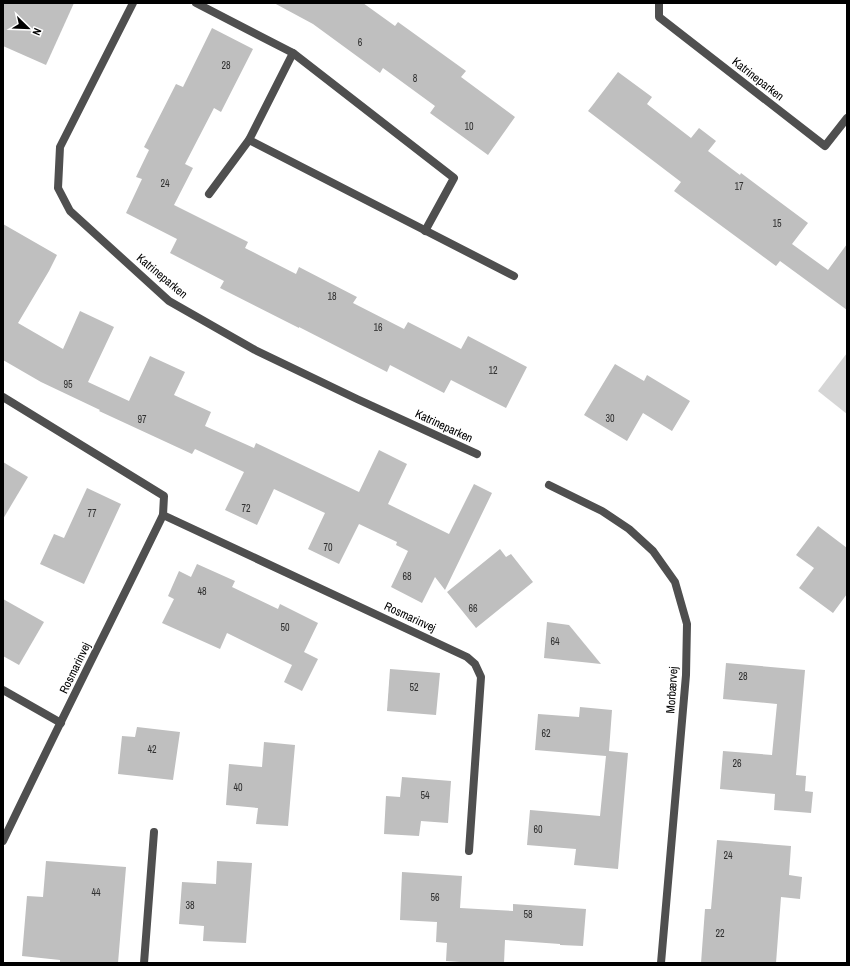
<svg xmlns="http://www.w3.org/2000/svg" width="850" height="966" font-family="'Archivo Narrow',sans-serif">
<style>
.green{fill:#d6d6d6}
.building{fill:#bfbfbf}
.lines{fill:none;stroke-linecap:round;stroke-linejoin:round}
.street{stroke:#4f4f4f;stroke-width:8}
.labels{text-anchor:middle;stroke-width:3;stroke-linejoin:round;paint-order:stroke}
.number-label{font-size:10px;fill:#303030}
.street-label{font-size:12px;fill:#000;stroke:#fff}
</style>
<rect width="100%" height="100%" fill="#fff"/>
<path class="green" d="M847,353V414L818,391Z"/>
<g class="building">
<path d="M3,3H74L46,65L3,46Z"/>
<path d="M274,3H363L395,26L398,22L466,71L461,77L515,117L488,155L430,113L435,106L383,68L380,73L313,24Z"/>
<path d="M212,28L253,49L221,112L214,108L185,164L193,168L174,205L248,242L245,248L296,274L299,267L357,297L353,303L404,329L408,322L461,349L468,336L527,367L506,408L451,380L444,393L390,365L387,372L299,327V328L220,288L224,281L170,253L177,239L126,213L142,179L136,177L149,150L144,147L176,84L183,87Z"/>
<path d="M618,72L652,97L647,104L691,138L699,128L716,141L708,151L740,175L741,173L808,223L792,244L828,270L847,244V310L780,261L776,266L674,191L681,182L588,111L592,106Z"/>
<path d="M3,224L57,255L49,271L18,323L63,349L80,311L114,327L88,382L129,401L150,356L185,372L174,395L211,412L205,426L254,448L256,443L359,492L379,450L407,464L388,504L449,534L474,484L492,493L445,590L435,577L422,603L391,587L408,551L396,545L397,542L359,524L339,564L308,549L325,513L274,489L257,525L225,510L244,472L195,449L192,454L99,411L100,410L41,382L3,360Z"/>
<path d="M615,364L644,381L647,375L690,401L672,431L643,413L627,441L584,415Z"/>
<path d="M3,462L28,477L3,519Z"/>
<path d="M87,488L121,504L84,584L40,564L54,534L64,538Z"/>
<path d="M818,526L847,548V594L833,613L799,588L814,568L796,555Z"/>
<path d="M500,549L506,557L511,554L533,582L476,628L447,592Z"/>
<path d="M197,564L235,581L232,587L278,609L280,604L318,623L304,652L318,659L302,691L284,682L292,665L227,633L220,649L162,623L174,599L168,596L179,571L191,577Z"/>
<path d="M3,599L44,622L19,665L3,656Z"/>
<path d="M547,622L569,625L601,664L544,658Z"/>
<path d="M726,663L805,670L796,775L806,776L805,791L813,792L811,813L774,810L775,794L720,789L723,751L772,755L777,704L723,699Z"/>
<path d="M390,669L440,673L436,715L387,711Z"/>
<path d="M580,707L612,710L609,751L628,753L618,869L574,865L576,849L527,845L530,810L600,816L606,756L535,750L538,714L579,717Z"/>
<path d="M137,727L180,732L173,780L118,774L122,736L135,737Z"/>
<path d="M264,742L295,745L288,826L256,824L258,808L226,805L229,764L262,767Z"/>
<path d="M402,777L451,781L448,823L421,821L419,836L384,834L386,796L400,797Z"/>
<path d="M717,840L791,846L789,875L802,877L800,899L781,897L776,963H701L705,909H711Z"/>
<path d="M46,861L126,867L118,963H60V960L22,956L27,896L43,897Z"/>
<path d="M217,861L252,863L246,943L203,941L204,926L179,924L182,882L216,884Z"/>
<path d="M402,872L462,876L460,908L513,911V904L586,909L583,946L560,945V944L505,940L504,963H474L446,961L447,943L436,942L437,922L400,920Z"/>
</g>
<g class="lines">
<g class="street">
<path d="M133,3L60,147L58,188L70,211L169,301L255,350L357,399L477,454"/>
<path d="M196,3L293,53L454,178L425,231"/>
<path d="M659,3V17L825,146L847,118"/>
<path d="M249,140L514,276"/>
<path d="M209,194L249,140L293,53"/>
<path d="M3,397L164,496L163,515C110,624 55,732 3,841"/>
<path d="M549,485L602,511L629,529L653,551L675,582L687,624L686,675L661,963"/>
<path d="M163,515L467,657L475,664L481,677L469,851"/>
<path d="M3,690L61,723"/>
<path d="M144,963L154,832"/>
</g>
</g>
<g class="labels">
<g class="number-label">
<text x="360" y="46">6</text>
<text x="226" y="69">28</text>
<text x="415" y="82">8</text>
<text x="469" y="130">10</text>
<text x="165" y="187">24</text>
<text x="739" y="190">17</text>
<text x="777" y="227">15</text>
<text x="332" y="300">18</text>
<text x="378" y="331">16</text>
<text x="493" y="374">12</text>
<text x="68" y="388">95</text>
<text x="610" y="422">30</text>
<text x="142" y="423">97</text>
<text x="246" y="512">72</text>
<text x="92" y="517">77</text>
<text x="328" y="551">70</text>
<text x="407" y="580">68</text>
<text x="202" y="595">48</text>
<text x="473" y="612">66</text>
<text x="285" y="631">50</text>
<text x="555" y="645">64</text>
<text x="743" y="680">28</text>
<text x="414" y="691">52</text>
<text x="546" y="737">62</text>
<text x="152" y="753">42</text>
<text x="737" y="767">26</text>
<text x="238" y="791">40</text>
<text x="425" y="799">54</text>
<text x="538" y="833">60</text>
<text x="728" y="859">24</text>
<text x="96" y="896">44</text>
<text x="435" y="901">56</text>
<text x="190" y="909">38</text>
<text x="528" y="918">58</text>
<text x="720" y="937">22</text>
</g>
<g class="street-label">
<text transform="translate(758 79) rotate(38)" y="4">Katrineparken</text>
<text transform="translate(162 276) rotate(40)" y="4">Katrineparken</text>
<text transform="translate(444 426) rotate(25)" y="4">Katrineparken</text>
<text transform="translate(410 617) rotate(25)" y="4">Rosmarinvej</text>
<text transform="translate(75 668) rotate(-64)" y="4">Rosmarinvej</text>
<text transform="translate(672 690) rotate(-86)" y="4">Morbærvej</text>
</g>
</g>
<rect width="850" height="966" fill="none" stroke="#000000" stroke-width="8"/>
<g transform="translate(28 28) rotate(113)" stroke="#ffffff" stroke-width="3" paint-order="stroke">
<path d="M0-3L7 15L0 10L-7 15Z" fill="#000000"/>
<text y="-6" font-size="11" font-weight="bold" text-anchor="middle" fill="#000000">N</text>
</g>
</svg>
